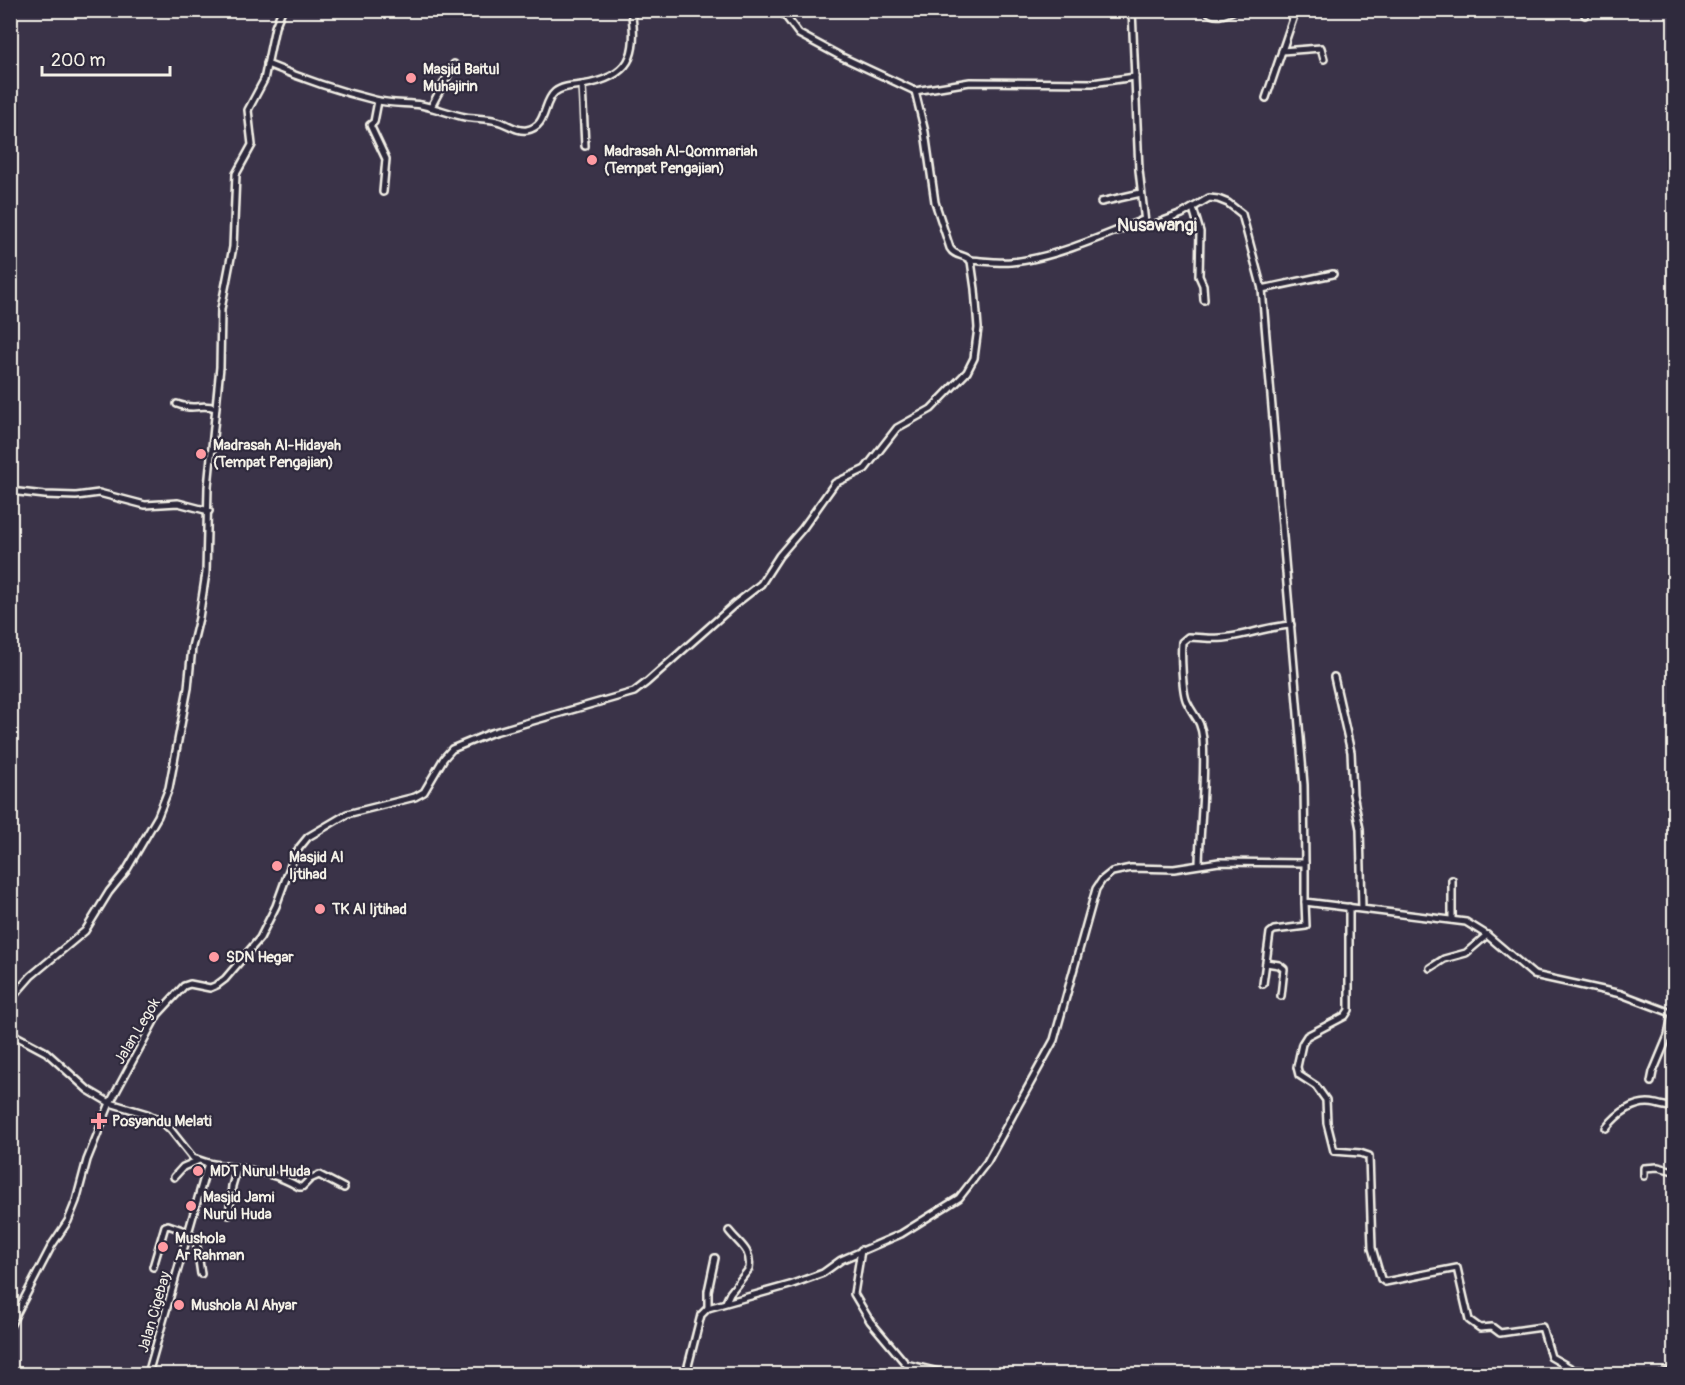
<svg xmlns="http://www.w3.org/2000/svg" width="1685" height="1385" font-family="Pangolin,sans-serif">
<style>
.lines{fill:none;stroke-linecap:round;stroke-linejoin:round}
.minor-casing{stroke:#f4f1e8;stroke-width:10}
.minor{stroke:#2f2a3d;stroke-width:5}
.poi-dot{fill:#ff9aa2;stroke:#2f2a3d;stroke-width:2}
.labels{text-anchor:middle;stroke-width:4.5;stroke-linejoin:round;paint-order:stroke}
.poi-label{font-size:15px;font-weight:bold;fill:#f4f1e8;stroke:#2f2a3d;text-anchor:start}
.street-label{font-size:15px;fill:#f4f1e8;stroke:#2f2a3d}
.quarter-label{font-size:18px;font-weight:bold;fill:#f4f1e8;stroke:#2f2a3d}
</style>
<rect width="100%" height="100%" fill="#3a3348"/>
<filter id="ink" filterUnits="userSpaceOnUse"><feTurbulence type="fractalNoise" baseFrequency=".0167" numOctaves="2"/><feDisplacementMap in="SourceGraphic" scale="12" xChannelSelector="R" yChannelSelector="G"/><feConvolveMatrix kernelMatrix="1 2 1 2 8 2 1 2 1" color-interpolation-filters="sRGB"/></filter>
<g filter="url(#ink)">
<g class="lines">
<g class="minor-casing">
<g id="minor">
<path d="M781,10L799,34L840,56L915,91L970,82L1092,83L1135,77"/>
<path d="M1206,10C1215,19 1224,15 1235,10"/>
<path d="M1585,15V10"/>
<path d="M1282,51L1321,48L1324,59"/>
<path d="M267,64C303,79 338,91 375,100C390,104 406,103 421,105C436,108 450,114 465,117C476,119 487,118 497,121C507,123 517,132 527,130C548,126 542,103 555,92C562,86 573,86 582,85"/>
<path d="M1266,98L1296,10"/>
<path d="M378,101L374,122L370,125L386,159L383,192"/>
<path d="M431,107L454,64"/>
<path d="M585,146L582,85C630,77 639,56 631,10"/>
<path d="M1101,202L1141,193"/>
<path d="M1193,208L1200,232L1199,276L1203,285L1204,300"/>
<path d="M970,260C984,261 998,263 1011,262C1051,259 1106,235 1143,220"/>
<path d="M1262,289L1333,274"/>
<path d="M177,404C193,411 202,403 215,408"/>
<path d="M10,491L45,495L76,496L99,493L145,505L178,503L209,511"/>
<path d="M1334,677L1351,752L1353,794L1360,829L1362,908"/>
<path d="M1305,863V902L1466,922L1487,935L1534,975L1621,994L1674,1014"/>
<path d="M1199,864C1200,822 1206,781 1203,739C1201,719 1194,717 1187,702C1182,692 1181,654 1182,642L1188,637C1202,637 1216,640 1230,637C1251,634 1270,626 1291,625"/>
<path d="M1452,880V920"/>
<path d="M1349,907V1010L1345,1016L1307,1036L1302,1044L1297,1067L1299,1075L1316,1086L1326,1100L1327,1123L1334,1151L1360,1153L1369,1156L1372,1248L1381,1279L1385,1282L1457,1268L1469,1320L1480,1328L1492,1327L1500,1333L1542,1327L1551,1357L1574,1370L1594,1372L1598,1374"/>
<path d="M1266,963L1279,965L1284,969L1281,996"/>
<path d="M1430,968L1444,959L1466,953L1487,935"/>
<path d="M1263,984L1270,933L1274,930L1306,926L1305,902"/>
<path d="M10,1000L31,976L85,931L109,892L126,871L158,816L169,788L188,688L192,647L199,618L206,573L208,487L220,367L221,309L233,247L236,174L252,145L248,110L264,80L275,27L282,10"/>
<path d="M10,1028L16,1036L46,1052L88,1090L110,1103L147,1114L159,1120L170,1129L193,1158L208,1163L148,1374"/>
<path d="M1651,1082L1653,1072L1668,1036L1672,1013"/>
<path d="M1606,1128C1617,1114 1635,1099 1656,1104C1663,1106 1667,1107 1674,1107"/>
<path d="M1674,1128V1139"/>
<path d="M208,1163C242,1170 269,1169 299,1187H302L310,1179L319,1175L344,1188"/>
<path d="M1644,1176V1168L1658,1167L1674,1171"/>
<path d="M174,1177L183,1167L197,1161"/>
<path d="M229,1215L232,1186L237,1169"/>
<path d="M861,1250L854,1294L870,1321L906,1364L947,1374"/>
<path d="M153,1267L165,1226L168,1225L188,1232L196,1240L201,1274"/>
<path d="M726,1302L730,1293L749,1269C752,1250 740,1245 729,1231"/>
<path d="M708,1308V1291L715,1258"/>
<path d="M10,1326L52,1245L68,1221L76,1201L87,1160L110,1103L158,1014L184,986L190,984L210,988L217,985L225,979L260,938L276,906L293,859L299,848L308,837L347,814L415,797L424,792L444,758L452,749L491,733L634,692L647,682L734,605L761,584L779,556L803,528L835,483L865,469L897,428L931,409L967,372L974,358L978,328L975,289L971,261C965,254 955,257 950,248L935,202L925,132L915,91"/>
<path d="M686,1374L701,1315L708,1308L790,1285L823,1273L841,1260L901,1234L959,1198L987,1162L1054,1040L1096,889L1102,880L1112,872L1131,868L1174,869L1219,862L1305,863L1304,785L1262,289L1242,214L1228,203L1218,199L1209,198L1182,214L1150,226L1145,223L1139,170L1132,10"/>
<path d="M1662,1374L1674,1370"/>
</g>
</g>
<use href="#minor" class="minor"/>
</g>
</g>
<g class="poi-dot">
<circle cx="411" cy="78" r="6"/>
<circle cx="592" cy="160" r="6"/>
<circle cx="201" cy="454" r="6"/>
<circle cx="277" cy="866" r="6"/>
<circle cx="320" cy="909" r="6"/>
<circle cx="214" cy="957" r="6"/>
<path d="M96 1112h6v6h6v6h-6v6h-6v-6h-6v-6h6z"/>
<circle cx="198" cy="1171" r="6"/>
<circle cx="191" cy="1206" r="6"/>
<circle cx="163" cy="1247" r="6"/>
<circle cx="179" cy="1305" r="6"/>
</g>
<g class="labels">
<g class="poi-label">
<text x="423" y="74">Masjid Baitul<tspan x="423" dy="17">Muhajirin</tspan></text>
<text x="604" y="156">Madrasah Al-Qommariah<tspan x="604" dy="17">(Tempat Pengajian)</tspan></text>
<text x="213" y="450">Madrasah Al-Hidayah<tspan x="213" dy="17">(Tempat Pengajian)</tspan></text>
<text x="289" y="862">Masjid Al<tspan x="289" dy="17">Ijtihad</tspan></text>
<text x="332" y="914">TK Al Ijtihad</text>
<text x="226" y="962">SDN Hegar</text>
<text x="112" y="1126">Posyandu Melati</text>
<text x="210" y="1176">MDT Nurul Huda</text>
<text x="203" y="1202">Masjid Jami<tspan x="203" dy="17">Nurul Huda</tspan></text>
<text x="175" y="1243">Mushola<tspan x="175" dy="17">Ar Rahman</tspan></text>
<text x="191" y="1310">Mushola Al Ahyar</text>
</g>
<g class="street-label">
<text transform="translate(137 1031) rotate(-59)" y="5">Jalan Legok</text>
<text transform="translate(154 1312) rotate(-74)" y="5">Jalan Cigebay</text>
</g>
<g class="quarter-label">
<text x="1157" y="231">Nusawangi</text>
</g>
</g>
<rect width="1685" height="1385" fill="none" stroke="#2f2a3d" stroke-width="36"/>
<rect x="18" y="18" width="1649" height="1349" fill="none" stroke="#f4f1e8" stroke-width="2" filter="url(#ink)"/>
<path d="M42 66v9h128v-9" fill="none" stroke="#f4f1e8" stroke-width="3"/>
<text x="51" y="66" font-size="18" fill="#f4f1e8" stroke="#2f2a3d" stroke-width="4.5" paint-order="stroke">200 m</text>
</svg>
